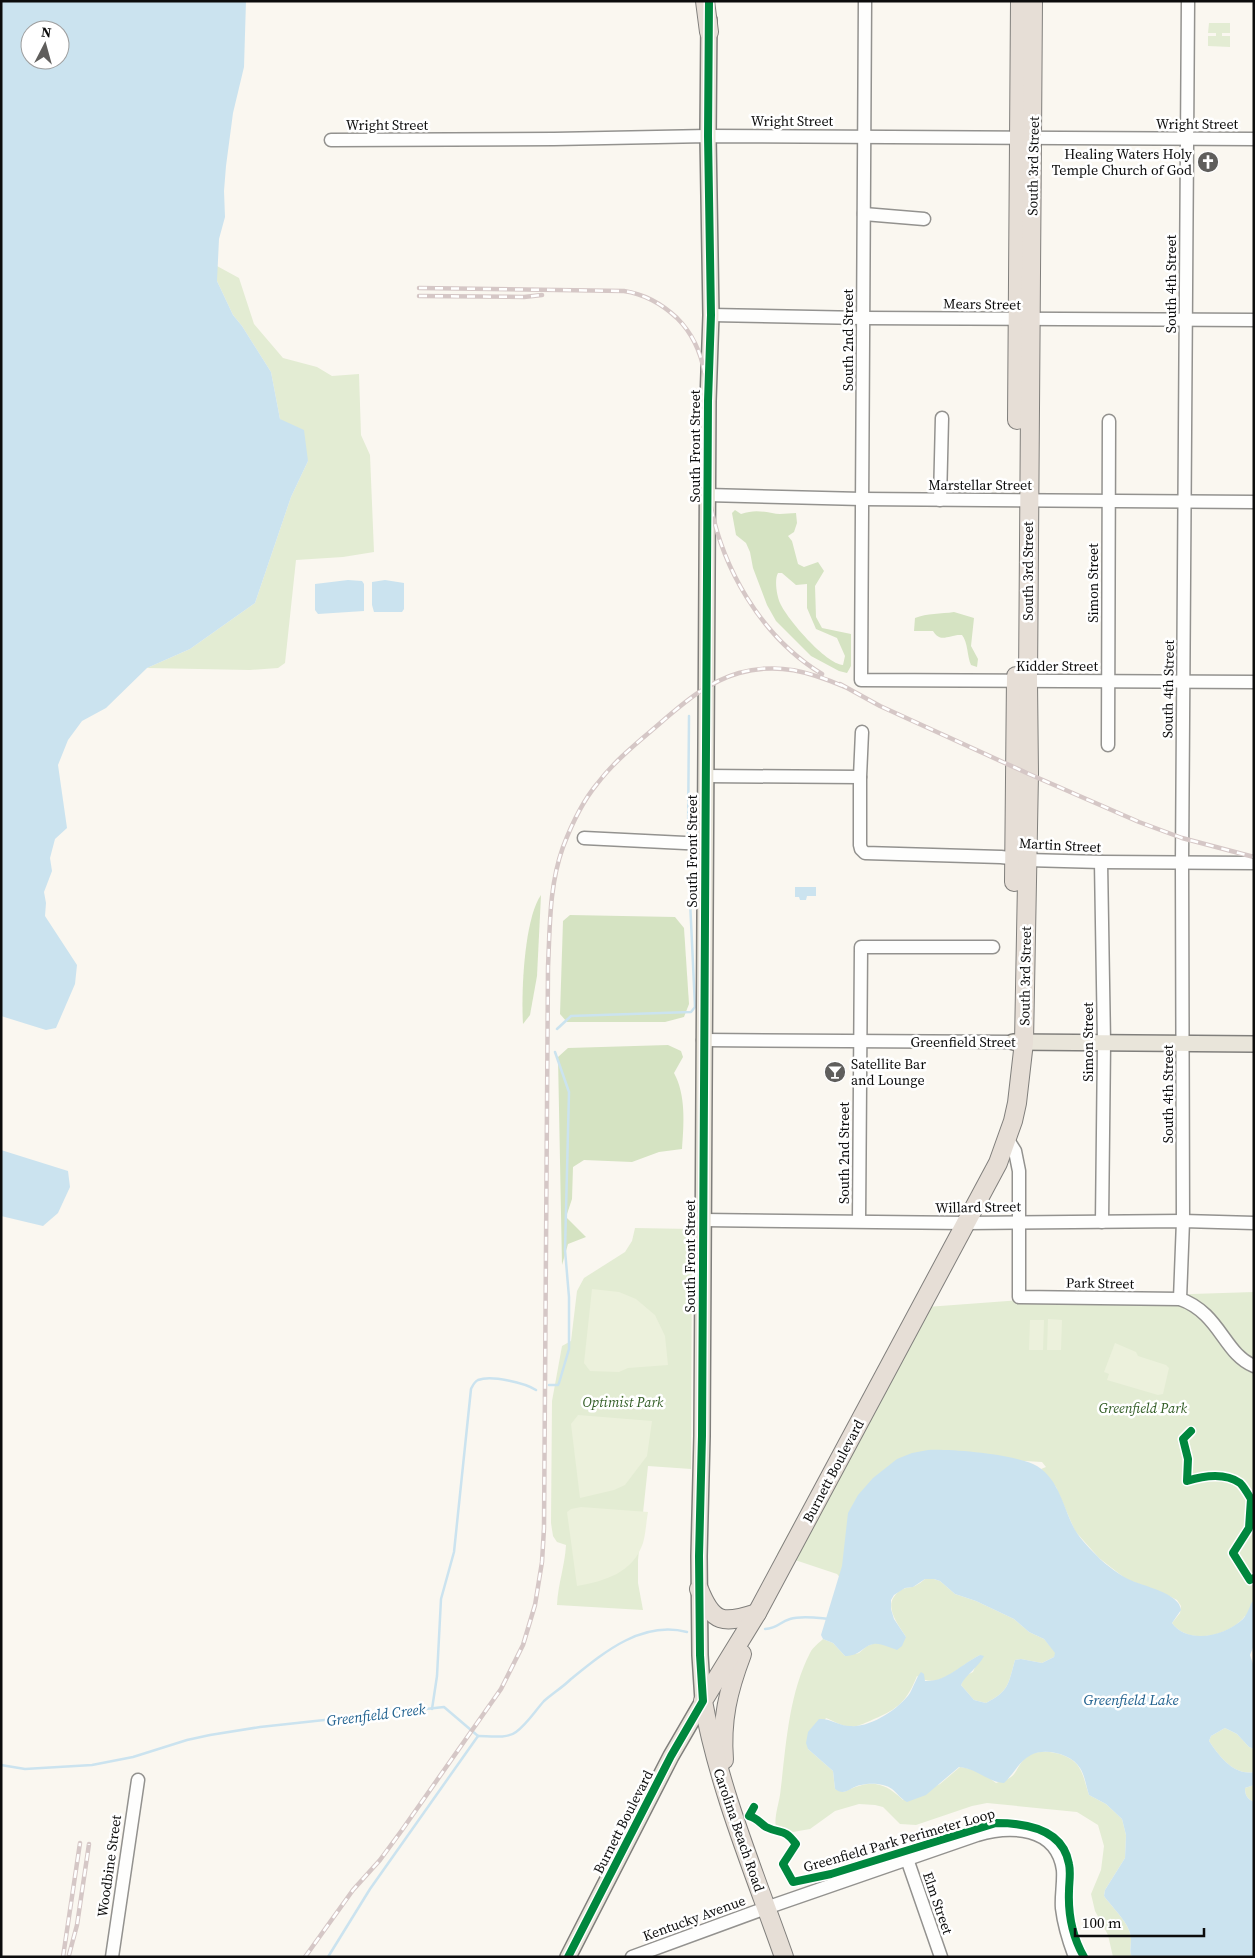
<svg xmlns="http://www.w3.org/2000/svg" width="1255" height="1958" font-family="'Source Serif 4',serif">
<style>
.green{fill:#e3ecd3}
.forest{fill:#d5e3c2;fill-rule:evenodd}
.pitch{fill:#ecf1dc}
.water{fill:#cbe3ef;fill-rule:evenodd}
.lines{fill:none;stroke-linecap:round;stroke-linejoin:round}
.stream{stroke:#cbe3ef;stroke-width:2.5}
.minor-casing{stroke:#93928f;stroke-width:15}
.major-casing{stroke:#807f7c;stroke-width:18}
.highway-casing{stroke:#807f7c;stroke-width:20}
.minor{stroke:#fefefd;stroke-width:12}
.major{stroke:#e9e5da;stroke-width:15}
.highway{stroke:#e6ded6;stroke-width:18}
.rail-casing{stroke:#d5c7c6;stroke-width:4.5}
.rail{stroke:#fff;stroke-width:2.5;stroke-dasharray:8;stroke-linecap:butt}
.cycleway-casing{stroke:#fff;stroke-width:11}
.cycleway{stroke:#00873e;stroke-width:8}
.labels{text-anchor:middle;stroke-width:5;stroke-linejoin:round;paint-order:stroke}
.street-label{font-size:14px;fill:#0c0c0c;stroke:#fff}
.poi-label{font-size:14px;fill:#0c0c0c;stroke:#fff;text-anchor:end}
.park-label{font-size:14px;font-style:italic;fill:#315c24;stroke:#fff}
.water-label{font-size:15px;font-style:italic;fill:#236390;stroke:#fff}
</style>
<rect width="100%" height="100%" fill="#faf7f0"/>
<g class="green">
<path d="M1209,23H1230V33H1222V36H1230V47L1208,46V36H1216V33H1208Z"/>
<path d="M217,266L239,278L254,324L283,358L317,367L332,376L359,374L361,435L370,455L374,552L343,557L296,560L285,663L278,668L250,670L147,668L190,649L255,603L291,497L308,461L280,419L271,372L242,326L233,315L217,281Z"/>
<path d="M635,1228L692,1229L691,1469L648,1466L638,1560V1583L643,1610L557,1605C558,1584 565,1565 566,1545L557,1542L553,1536L551,1523L552,1401L562,1346L571,1341L577,1291L584,1278L625,1252L632,1241Z"/>
<path d="M1254,1292V1630L1245,1616C1230,1636 1188,1646 1172,1623L1180,1613L1181,1606L1177,1600L1165,1594L1126,1579L1099,1558L1075,1531L1056,1487L1041,1469L1046,1467L1042,1462L967,1458L858,1599L837,1574L777,1554L913,1308L1035,1299Z"/>
<path d="M925,1579H934L940,1581L955,1594L976,1601L1014,1619L1029,1632L1044,1639L1056,1653L1054,1657L1042,1663L1021,1659L1015,1660C1008,1685 1009,1691 986,1703L974,1700L961,1685L965,1676L973,1672L980,1655C961,1664 939,1692 917,1676C907,1701 898,1709 874,1719C867,1722 860,1726 852,1727C843,1727 834,1721 826,1718L808,1749L833,1771L835,1789L844,1792C869,1780 882,1780 903,1800L940,1784L960,1767C974,1769 985,1774 996,1783C1001,1781 1007,1780 1011,1777C1018,1772 1019,1760 1031,1754C1046,1748 1073,1754 1080,1769C1084,1776 1086,1786 1089,1795L1106,1804L1122,1819L1126,1835L1125,1858L1105,1890L1104,1896C1111,1906 1127,1921 1130,1933C1133,1941 1128,1949 1132,1957H1113L1108,1935L1095,1911L1091,1894L1101,1870L1104,1846L1098,1825L1077,1812L987,1803L972,1806L916,1825L900,1824L883,1807L875,1805L859,1804L835,1811L810,1829L793,1832L776,1829C774,1817 778,1807 780,1795C786,1748 788,1696 810,1653C813,1647 819,1643 823,1639L833,1643L845,1656L859,1653L867,1646L875,1643L906,1637C896,1621 880,1602 903,1589C907,1587 911,1588 915,1586C918,1584 922,1582 925,1579Z"/>
<path d="M1225,1728L1237,1734L1249,1747L1254,1749V1772C1234,1776 1219,1756 1209,1741L1211,1736Z"/>
<path d="M1254,1785V1802C1247,1799 1245,1795 1245,1788Z"/>
</g>
<g class="forest">
<path d="M735,510L741,514C753,510 760,511 772,513C780,515 788,513 796,513L797,523L794,532L788,536L792,541L798,564L804,567L818,562L824,571L815,586L816,617L822,628L851,634V666L847,673L839,671L811,656L776,621L767,605L753,568L750,552L746,543L736,535L732,513ZM778,573H782L796,585L807,584V608L816,629L837,638L845,656L843,665C826,664 787,619 780,603C777,596 774,580 778,573Z"/>
<path d="M954,612L974,618L971,646L978,659L977,667L971,665C967,656 968,642 962,635C949,634 941,644 933,631H914L915,618C927,613 941,614 954,612Z"/>
<path d="M541,895L537,976L530,1015L523,1024C521,994 524,919 541,895Z"/>
<path d="M570,915L675,917L684,928L689,1004L684,1017L665,1022H567L560,1014L563,921Z"/>
<path d="M668,1045L681,1051L683,1057L674,1073C686,1095 684,1124 682,1149L659,1152L632,1162L584,1160L573,1167L572,1199L566,1217L586,1237L568,1244L562,1265L558,1057L568,1048Z"/>
</g>
<g class="pitch">
<path d="M592,1289L619,1292L636,1299L655,1315L665,1336L668,1365L628,1368L619,1372L590,1371L584,1363Z"/>
<path d="M1048,1319L1062,1320L1061,1350H1047Z"/>
<path d="M1030,1320H1044L1043,1350H1029Z"/>
<path d="M1115,1343L1136,1352L1138,1356L1166,1365L1169,1368L1163,1394L1158,1395L1107,1380L1109,1374L1104,1372Z"/>
<path d="M578,1415L652,1421L647,1456L625,1485L614,1490L580,1498L571,1424Z"/>
<path d="M581,1507L648,1512C646,1522 646,1533 643,1543C633,1573 605,1581 577,1586L567,1512L571,1509Z"/>
</g>
<g class="water">
<path d="M1,1H246L244,67L233,113L226,166L224,191L225,217L219,239L217,281L233,315L242,326L271,372L280,419L304,430L308,461L291,497L255,603L190,649L147,668L106,708L82,721L68,740L58,765L67,828L55,839L50,858L52,871L44,892L46,903L45,916L77,965L75,984L56,1028L46,1030L1,1016ZM30,30H60V60H30Z"/>
<path d="M348,580L362,581L364,584V611L318,614L315,610V584Z"/>
<path d="M385,580L404,583V609L402,612H374L372,605V582Z"/>
<path d="M795,887H816V896H807L806,900H800L799,897H795Z"/>
<path d="M1,1150L68,1171L70,1187L58,1213L43,1226L1,1216Z"/>
<path d="M928,1450C953,1449 1010,1454 1033,1464C1059,1476 1063,1508 1075,1530C1081,1540 1092,1551 1100,1559C1108,1566 1118,1574 1128,1579C1142,1586 1180,1593 1181,1610L1172,1623C1188,1645 1225,1636 1243,1619C1247,1615 1249,1608 1252,1602H1254V1645L1250,1655L1254,1667V1749L1249,1747L1237,1734L1225,1728L1211,1736L1209,1741C1219,1756 1234,1776 1254,1772V1785L1245,1788C1245,1795 1247,1799 1254,1802V1957H1132C1128,1949 1133,1941 1130,1933C1127,1921 1111,1906 1104,1896L1105,1890L1125,1858L1126,1835L1122,1819L1106,1804L1089,1795C1086,1786 1085,1776 1080,1768C1072,1754 1045,1747 1031,1755C1019,1761 1014,1774 1004,1783C990,1783 978,1769 959,1767L926,1795L907,1802C901,1799 897,1793 892,1789C884,1783 870,1783 861,1785C851,1786 845,1797 835,1789L833,1771L808,1749L806,1743L808,1732L819,1719C830,1718 839,1726 850,1726C870,1728 899,1709 910,1693C914,1686 916,1678 921,1672L924,1674L925,1681C947,1682 961,1664 980,1655L984,1656C978,1668 966,1674 961,1685L974,1700L986,1703C1009,1691 1008,1685 1015,1660L1021,1659L1042,1663L1054,1657L1055,1653L1044,1639L1029,1632L1014,1619L976,1601L955,1594L940,1581L934,1579H925L913,1587L905,1588L894,1595L891,1600V1609L894,1619L906,1637L902,1646L897,1650C891,1648 880,1643 874,1644C862,1646 861,1656 845,1656L833,1643L823,1639L821,1635L842,1566L848,1513L858,1495L873,1478L897,1459L912,1453Z"/>
</g>
<g class="lines">
<g class="stream">
<path d="M688,838L689,716"/>
<path d="M557,1029L571,1016L691,1012L695,1007L689,879"/>
<path d="M549,1385H558L559,1383L569,1349V1297L565,1250L569,1092L555,1052"/>
<path d="M765,1629C779,1628 779,1622 790,1619C802,1615 818,1618 830,1619"/>
<path d="M432,1709L437,1676L441,1599L454,1552L471,1389C473,1385 474,1382 478,1380C492,1375 525,1383 536,1390"/>
<path d="M478,1736C489,1736 507,1739 516,1732C527,1724 535,1711 544,1701C553,1693 563,1687 571,1679C603,1653 642,1620 687,1632"/>
<path d="M1,1765L25,1769L92,1765L133,1757L187,1740L210,1735L260,1727L444,1707L478,1736"/>
<path d="M328,1957L370,1889L478,1736"/>
</g>
<g class="minor-casing">
<g id="minor">
<path d="M865,1L861,680L1254,682"/>
<path d="M331,140L554,139L708,136L1254,139"/>
<path d="M864,214L924,219"/>
<path d="M711,315L863,318L1254,320"/>
<path d="M707,495L862,499L1254,502"/>
<path d="M940,500L942,418"/>
<path d="M862,732L860,777V845L861,849L865,853L1001,857L1027,860L1101,862L1254,863"/>
<path d="M1108,745L1109,421"/>
<path d="M705,776L860,777"/>
<path d="M584,838L705,844"/>
<path d="M1101,862L1104,1043L1102,1222"/>
<path d="M703,1040L1013,1042"/>
<path d="M1008,1140L1015,1151L1019,1171V1297L1180,1299C1220,1313 1224,1354 1254,1366"/>
<path d="M703,1220L966,1223L1183,1221L1254,1223"/>
<path d="M859,1221L861,947H993"/>
<path d="M1180,1299L1183,1221L1182,863L1188,1"/>
<path d="M907,1859L941,1957"/>
<path d="M112,1957L138,1780"/>
<path d="M632,1957L766,1908L977,1835C1010,1825 1057,1826 1063,1870C1064,1883 1061,1896 1062,1908C1064,1925 1069,1941 1075,1957"/>
</g>
</g>
<g class="major-casing">
<g id="major">
<path d="M1013,1042L1254,1044"/>
<path d="M568,1957L671,1756L703,1701L700,1655L699,1556L702,1436L708,401L711,315L708,136L709,20"/>
</g>
</g>
<g class="highway-casing">
<g id="highway">
<path d="M705,1L709,32"/>
<path d="M1017,420L1020,1"/>
<path d="M1014,882L1016,676"/>
<path d="M699,1589C713,1624 723,1624 757,1613"/>
<path d="M724,1760C721,1720 728,1691 742,1654"/>
<path d="M784,1957C754,1872 719,1789 703,1701L757,1613L998,1163L1013,1121L1017,1103L1024,1042L1029,774L1028,681L1033,1"/>
</g>
</g>
<use href="#minor" class="minor"/>
<use href="#major" class="major"/>
<use href="#highway" class="highway"/>
<g class="rail-casing">
<g id="rail">
<path d="M419,288L624,291C644,294 662,304 677,318C725,366 699,437 709,496C720,566 761,637 822,674"/>
<path d="M419,296L524,297L542,295"/>
<path d="M840,684L880,706L1029,774L1139,822L1182,838L1254,857"/>
<path d="M69,1955L77,1925L89,1844"/>
<path d="M63,1957L80,1843"/>
<path d="M305,1957L353,1890L380,1860L402,1830L501,1689L523,1645L535,1605L542,1562L544,1528L548,967C550,927 549,886 563,847C571,826 582,802 597,784C612,764 632,747 651,731C678,708 704,683 739,673C778,662 810,672 845,687"/>
</g>
</g>
<use href="#rail" class="rail"/>
<g class="cycleway-casing">
<g id="cycleway">
<path d="M1191,1431L1183,1439L1188,1459L1187,1481C1203,1476 1224,1472 1240,1483C1244,1487 1248,1494 1251,1499L1249,1528L1233,1553L1250,1580L1254,1578"/>
<path d="M754,1807L749,1816C757,1818 760,1823 766,1827C782,1835 783,1827 796,1844L783,1864L793,1882L831,1874L996,1823C1025,1823 1063,1829 1069,1864C1071,1873 1069,1882 1069,1891C1068,1914 1072,1936 1084,1957"/>
<path d="M568,1957L671,1756L703,1701L700,1655L699,1556L702,1436L708,401L711,315L708,136L709,1"/>
</g>
</g>
<use href="#cycleway" class="cycleway"/>
</g>
<defs>
<g id="church-disc" transform="scale(1.125)"><circle r="9.5" fill="#5f5e5c" stroke="#fff"/><path d="M-1.2-6h2.4v3.5h3.3v2.4h-3.3V6h-2.4V-.1h-3.3v-2.4h3.3Z" fill="#fff"/></g>
<g id="bar-disc" transform="scale(1.125)"><circle r="9.5" fill="#5f5e5c" stroke="#fff"/><path d="M-6-5H6L.8 .8V4.5H3.5V6h-7V4.5H-.8V.8Z" fill="#fff"/></g>
</defs>
<g fill-rule="evenodd">
<use href="#church-disc" x="1208" y="162"/>
<use href="#bar-disc" x="835" y="1072"/>
</g>
<g class="labels">
<g class="street-label">
<text x="792" y="126">Wright Street</text>
<text x="1197" y="129">Wright Street</text>
<text x="387" y="130">Wright Street</text>
<text transform="translate(1033 166) rotate(-89)" y="5">South 3rd Street</text>
<text transform="translate(1171 284) rotate(-90)" y="5">South 4th Street</text>
<text transform="translate(982 304) rotate(1)" y="5">Mears Street</text>
<text transform="translate(848 340) rotate(-90)" y="5">South 2nd Street</text>
<text transform="translate(695 446) rotate(-90)" y="5">South Front Street</text>
<text x="980" y="490">Marstellar Street</text>
<text transform="translate(1028 571) rotate(-90)" y="5">South 3rd Street</text>
<text transform="translate(1093 583) rotate(-90)" y="5">Simon Street</text>
<text x="1057" y="671">Kidder Street</text>
<text transform="translate(1168 689) rotate(-89)" y="5">South 4th Street</text>
<text transform="translate(1060 845) rotate(3)" y="5">Martin Street</text>
<text transform="translate(692 851) rotate(-90)" y="5">South Front Street</text>
<text transform="translate(1025 976) rotate(-89)" y="5">South 3rd Street</text>
<text x="963" y="1047">Greenfield Street</text>
<text transform="translate(1088 1042) rotate(-90)" y="5">Simon Street</text>
<text transform="translate(1168 1094) rotate(-90)" y="5">South 4th Street</text>
<text transform="translate(844 1153) rotate(-90)" y="5">South 2nd Street</text>
<text transform="translate(978 1207) rotate(-1)" y="5">Willard Street</text>
<text transform="translate(690 1256) rotate(-90)" y="5">South Front Street</text>
<text transform="translate(1100 1283) rotate(1)" y="5">Park Street</text>
<text transform="translate(833 1471) rotate(-62)" y="5">Burnett Boulevard</text>
<text transform="translate(623 1822) rotate(-63)" y="5">Burnett Boulevard</text>
<text transform="translate(739 1830) rotate(71)" y="5">Carolina Beach Road</text>
<text transform="translate(899 1840) rotate(-16)" y="5">Greenfield Park Perimeter Loop</text>
<text transform="translate(109 1866) rotate(-82)" y="5">Woodbine Street</text>
<text transform="translate(938 1903) rotate(71)" y="5">Elm Street</text>
<text transform="translate(694 1918) rotate(-20)" y="5">Kentucky Avenue</text>
</g>
<g class="poi-label">
<text x="1192" y="159">Healing Waters Holy<tspan x="1192" dy="16">Temple Church of God</tspan></text>
<text x="851" y="1069" text-anchor="start">Satellite Bar<tspan x="851" dy="16">and Lounge</tspan></text>
</g>
<g class="park-label">
<text x="623" y="1407">Optimist Park</text>
<text x="1143" y="1413">Greenfield Park</text>
</g>
<g class="water-label">
<text x="1131" y="1705">Greenfield Lake</text>
<text transform="translate(376 1715) rotate(-7)" y="5">Greenfield Creek</text>
</g>
</g>
<rect width="1255" height="1958" fill="none" stroke="#0c0c0c" stroke-width="5"/>
<g transform="translate(45 45) rotate(6)"><circle r="24" fill="#ffffff" stroke="#9e9e9e"/>
<path d="M0-4L9 19L0 12L-9 19Z" fill="#5f5e5c"/>
<text y="-8" font-size="14" font-weight="bold" text-anchor="middle" fill="#0c0c0c">N</text>
</g>
<path d="M1075 1928v8h129v-8" fill="none" stroke="#0c0c0c" stroke-width="2.5"/>
<text x="1082" y="1928" font-size="15" fill="#0c0c0c" stroke="#ffffff" stroke-width="4" paint-order="stroke">100 m</text>
</svg>
